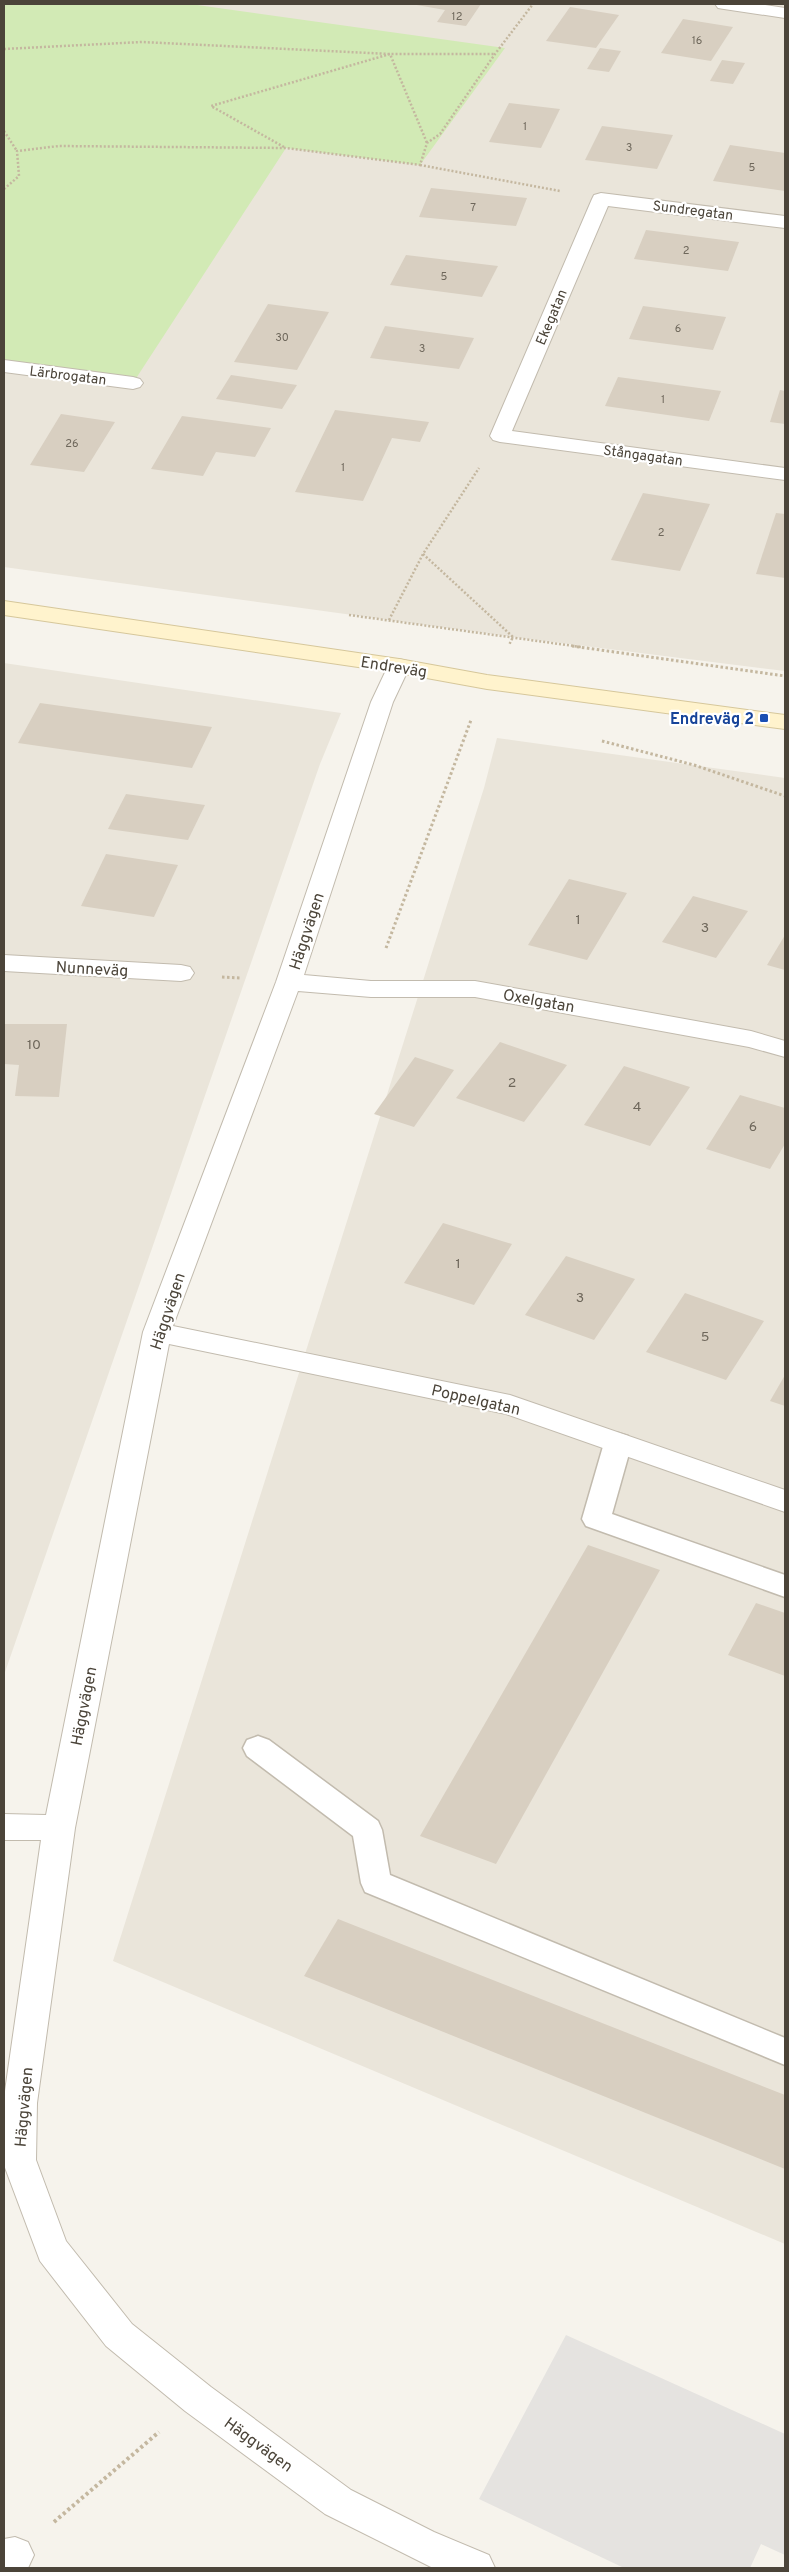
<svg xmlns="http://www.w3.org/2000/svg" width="789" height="2572" font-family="Overpass,sans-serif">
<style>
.residential{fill:#eae5da}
.green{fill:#d2eab5}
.parking{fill:#e5e3e0}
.building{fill:#d8cfc1}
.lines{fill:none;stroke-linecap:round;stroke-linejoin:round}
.service-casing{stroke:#c2bbae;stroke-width:3}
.minor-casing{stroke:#c2bbae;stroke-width:2}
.secondary-casing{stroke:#d6c79b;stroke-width:2}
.path-far2{stroke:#c4b79f;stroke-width:2.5;stroke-dasharray:2 2;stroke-linecap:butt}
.path-far1{stroke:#c4b79f;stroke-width:3;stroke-dasharray:2.5 2.5;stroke-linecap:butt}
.path{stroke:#c4b79f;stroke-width:4;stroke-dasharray:3 3;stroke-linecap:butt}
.service{fill:#fff;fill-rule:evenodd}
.minor{fill:#fff;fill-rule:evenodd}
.secondary{fill:#fff3cd;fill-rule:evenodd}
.transit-dot{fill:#1a4fb4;stroke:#fff;stroke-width:2}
.labels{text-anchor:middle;stroke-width:4.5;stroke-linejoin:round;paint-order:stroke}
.far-number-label{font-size:11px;fill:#6e675b}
.far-street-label{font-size:14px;fill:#4b4439;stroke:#fff}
.number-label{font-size:14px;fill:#6e675b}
.street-label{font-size:16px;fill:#4b4439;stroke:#fff}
.transit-label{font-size:16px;font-weight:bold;fill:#164399;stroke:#fff;text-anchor:end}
</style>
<rect width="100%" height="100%" fill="#f6f3ec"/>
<g class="residential">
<path d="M4,4H785V671L513,637L4,567Z"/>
<path d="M4,663L341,713L320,764L4,1675Z"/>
<path d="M497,738L785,778V2244L113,1961L484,788Z"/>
</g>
<path class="green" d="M4,4H190L505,48L420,165L286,148L133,383L4,366Z"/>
<path class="parking" d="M566,2335L785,2434V2555L761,2544L750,2568H624L479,2499Z"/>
<g class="building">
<path d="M411,4H481L466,26L437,22L445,10Z"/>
<path d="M570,7L619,15L596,48L546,41Z"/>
<path d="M683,19L733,27L711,61L661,53Z"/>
<path d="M600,48L621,51L609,72L587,69Z"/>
<path d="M722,60L745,63L733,84L710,81Z"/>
<path d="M509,103L560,109L541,148L489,142Z"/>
<path d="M602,126L673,135L657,169L585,160Z"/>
<path d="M730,145L785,153V191L713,181Z"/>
<path d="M431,188L527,198L516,226L419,217Z"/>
<path d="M646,230L739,242L728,271L634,259Z"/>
<path d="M406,255L498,266L482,297L390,285Z"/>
<path d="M268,304L329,312L297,370L234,362Z"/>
<path d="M643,306L726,317L713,350L629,339Z"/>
<path d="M385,326L474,338L459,369L370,358Z"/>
<path d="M231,375L297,385L282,409L216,399Z"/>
<path d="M618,377L721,391L709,421L605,406Z"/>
<path d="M780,390L785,391V424L770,422Z"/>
<path d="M335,410L429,422L420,442L392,438L363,501L295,492Z"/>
<path d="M61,414L115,422L84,472L30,465Z"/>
<path d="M182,416L271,428L255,457L216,452L203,476L151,469Z"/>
<path d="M643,493L710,504L680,571L611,560Z"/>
<path d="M776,513L785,514V578L756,574Z"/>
<path d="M40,703L212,727L192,768L18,743Z"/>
<path d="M126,794L205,805L188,840L108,829Z"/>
<path d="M106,854L178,865L154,917L81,906Z"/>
<path d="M569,879L627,893L587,960L528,945Z"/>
<path d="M693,896L748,911L716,958L662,942Z"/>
<path d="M785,935V970L767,965Z"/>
<path d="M4,1024H67L59,1097L15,1096L19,1065L4,1064Z"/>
<path d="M500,1042L567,1065L524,1122L456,1098Z"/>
<path d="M415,1057L454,1070L414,1127L374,1114Z"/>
<path d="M624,1066L690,1087L650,1146L584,1125Z"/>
<path d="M740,1095L785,1108V1144L770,1169L706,1149Z"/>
<path d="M443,1223L512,1244L474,1305L404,1283Z"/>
<path d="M566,1256L635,1279L594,1340L525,1315Z"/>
<path d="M685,1293L764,1321L726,1380L646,1352Z"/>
<path d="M785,1375V1406L770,1401Z"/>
<path d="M588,1545L660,1570L496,1864L420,1836Z"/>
<path d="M756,1603L785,1613V1676L728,1655Z"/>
<path d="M338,1919L785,2095V2169L304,1976Z"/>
</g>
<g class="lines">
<g class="service-casing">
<g id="service">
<path d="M618,1433L628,1436L632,1443L612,1514L785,1575V1597L586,1526L582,1519L604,1443L608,1436Z"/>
<path d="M258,1736L269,1740L378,1821L382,1830L390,1875L785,2038V2065L365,1892L361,1883L353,1836L247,1756L243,1748L247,1740Z"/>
</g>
</g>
<g class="minor-casing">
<g id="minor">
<path d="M715,4H758L785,8V18L724,9L718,8Z"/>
<path d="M601,193L785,216V228L608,206L512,431L785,468V480L500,442L493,440L490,436L592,199L594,195Z"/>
<path d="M4,360L133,377L140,379L143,383L140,387L133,389L4,372Z"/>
<path d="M399,659L407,661L410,666L393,702L304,975L371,981H475L751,1031L785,1041V1057L749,1047L475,997H371L298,991L173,1326L510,1395L785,1490V1512L506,1414L169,1344L75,1828L37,2103L36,2160L66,2241L132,2324L211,2387L351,2490L434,2532L489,2555L495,2568H433L325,2514L185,2411L106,2346L40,2261L4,2165V2098L41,1840H4V1814L46,1815L143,1332L276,982L371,702L388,666L391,661Z"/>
<path d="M4,955L181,965L190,967L194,973L190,979L181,981L4,971Z"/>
<path d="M15,2537L28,2542L34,2555L28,2568H4V2539Z"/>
</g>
</g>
<g class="secondary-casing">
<path id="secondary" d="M4,601L399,659L487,675L785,715V729L487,689L399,673L4,615Z"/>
</g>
<g class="path-far2">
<path d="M4,49L142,42L390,54H494"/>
<path d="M4,131L17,151"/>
<path d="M284,147L211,106L390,54L427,143"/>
<path d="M420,165L560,191"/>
<path d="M4,189L19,176L17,151L59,146L286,148L420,165L427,143L440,134L495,54L533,4"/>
<path d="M423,554L513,637L509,645"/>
<path d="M349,615L581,647"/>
<path d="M389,620L423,554L479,468"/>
</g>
<g class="path-far1">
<path d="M572,646L785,676"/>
<path d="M602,741L694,765L785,796"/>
<path d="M386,948L471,720"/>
<path d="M222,977L241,978"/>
</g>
<path class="path" d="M54,2522L159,2432"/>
<use href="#service" class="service"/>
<use href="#minor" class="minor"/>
<use href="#secondary" class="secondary"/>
</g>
<rect class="transit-dot" x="759" y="713" width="10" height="10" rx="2.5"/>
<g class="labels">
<g class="far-number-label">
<text x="457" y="20">12</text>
<text x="697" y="44">16</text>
<text x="525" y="130">1</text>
<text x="629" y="151">3</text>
<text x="752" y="171">5</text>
<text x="473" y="211">7</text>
<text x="686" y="254">2</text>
<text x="444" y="280">5</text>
<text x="678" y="332">6</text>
<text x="282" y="341">30</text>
<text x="422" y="352">3</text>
<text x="663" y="403">1</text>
<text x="72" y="447">26</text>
<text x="343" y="471">1</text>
<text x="661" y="536">2</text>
</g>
<g class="far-street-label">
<text transform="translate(693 210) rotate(7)" y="5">Sundregatan</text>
<text transform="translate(551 317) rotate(-67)" y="5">Ekegatan</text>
<text transform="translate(68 375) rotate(7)" y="5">Lärbrogatan</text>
<text transform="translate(643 455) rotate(8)" y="5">Stångagatan</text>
</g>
<g class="number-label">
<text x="578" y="924">1</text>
<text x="705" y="932">3</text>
<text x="34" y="1049">10</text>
<text x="512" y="1087">2</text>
<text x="637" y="1111">4</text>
<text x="753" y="1131">6</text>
<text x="458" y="1268">1</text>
<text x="580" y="1302">3</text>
<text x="705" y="1341">5</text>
</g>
<g class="street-label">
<text transform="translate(394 666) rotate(9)" y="6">Endreväg</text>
<text transform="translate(306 931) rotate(-72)" y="6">Häggvägen</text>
<text transform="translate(92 968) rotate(3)" y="6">Nunneväg</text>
<text transform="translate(539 1000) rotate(10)" y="6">Oxelgatan</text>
<text transform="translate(167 1311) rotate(-72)" y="6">Häggvägen</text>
<text transform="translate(476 1399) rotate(13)" y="6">Poppelgatan</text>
<text transform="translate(83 1706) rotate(-79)" y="6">Häggvägen</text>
<text transform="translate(23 2107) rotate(-85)" y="6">Häggvägen</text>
<text transform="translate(259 2444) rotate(36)" y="6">Häggvägen</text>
</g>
<g class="transit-label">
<text x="754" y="724">Endreväg 2</text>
</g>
</g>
<rect width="789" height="2572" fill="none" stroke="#4b4439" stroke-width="10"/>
</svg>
